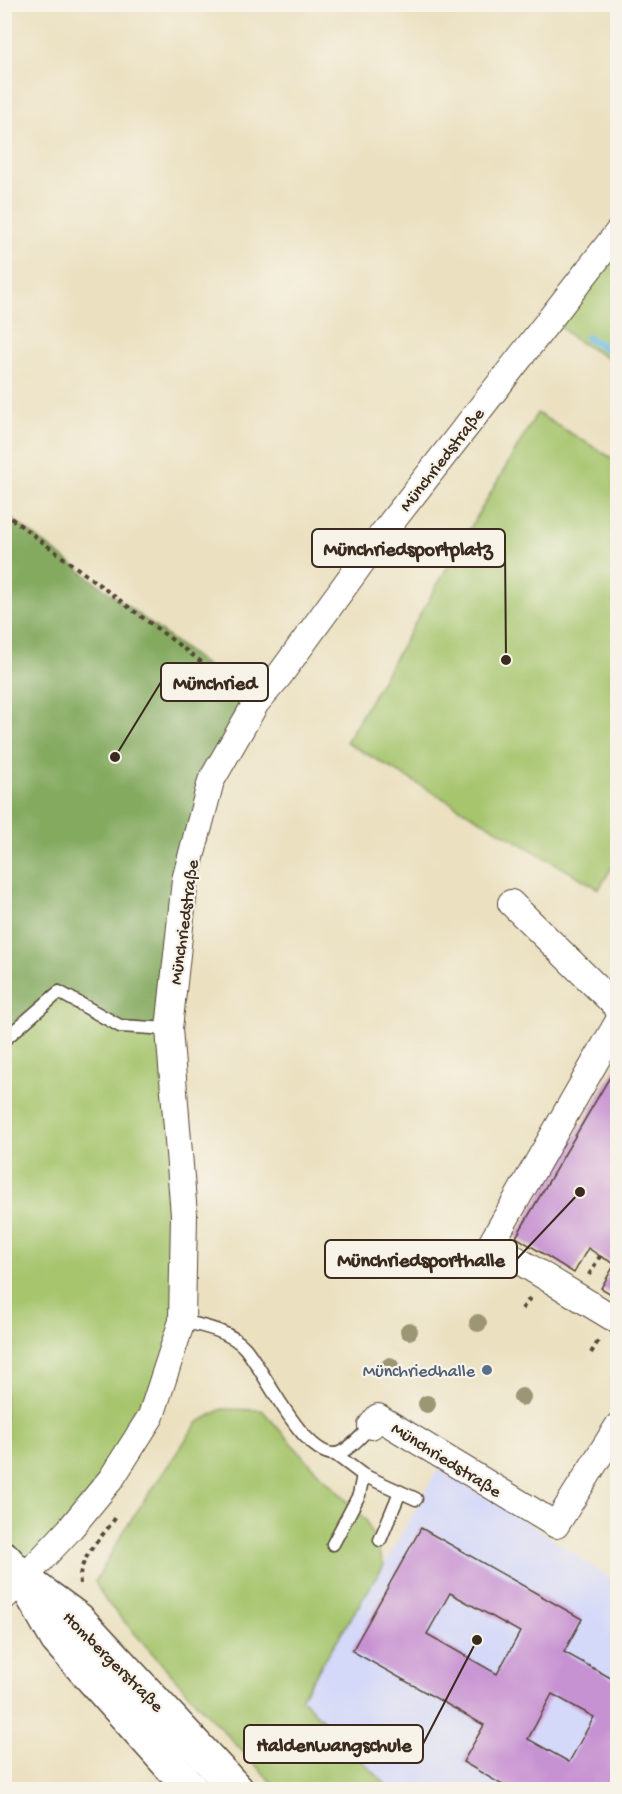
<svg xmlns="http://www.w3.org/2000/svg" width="622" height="1794" font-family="'Gochi Hand',sans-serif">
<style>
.built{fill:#d4d8f9}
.green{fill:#a6c56d;stroke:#707846;stroke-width:1.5}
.forest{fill:#84aa60;stroke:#606a3f;stroke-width:1.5}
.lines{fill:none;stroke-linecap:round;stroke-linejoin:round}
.stream{stroke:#68b8e3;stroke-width:8}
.building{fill:#c792d2;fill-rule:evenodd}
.service-casing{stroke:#554536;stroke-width:15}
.minor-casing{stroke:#554536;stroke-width:28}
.secondary-casing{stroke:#554536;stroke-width:36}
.path{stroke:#554536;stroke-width:4;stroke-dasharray:4.5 4.5;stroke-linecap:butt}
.service{stroke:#fff;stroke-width:12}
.minor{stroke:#fff;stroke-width:26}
.secondary{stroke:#fff;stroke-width:33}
.tree{fill:#9c9675}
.service-dot{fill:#5c6f8a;stroke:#f7f3e8;stroke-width:2}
.labels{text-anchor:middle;stroke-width:4.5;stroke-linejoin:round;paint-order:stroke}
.street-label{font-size:18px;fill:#3b2a1e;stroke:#f7f3e8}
.service-label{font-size:18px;fill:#4e5e75;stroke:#f7f3e8;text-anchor:end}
.leader{fill:none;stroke:#3b2a1e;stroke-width:2}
.callout-dot{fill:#3b2a1e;stroke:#f7f3e8;stroke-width:2}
.callout{fill:#f7f3e8;stroke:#3b2a1e;stroke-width:2}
.callout-label{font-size:20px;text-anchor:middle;font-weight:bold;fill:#3b2a1e}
</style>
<rect width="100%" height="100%" fill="#f7f3e8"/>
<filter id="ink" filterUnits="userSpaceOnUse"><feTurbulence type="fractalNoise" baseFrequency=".0167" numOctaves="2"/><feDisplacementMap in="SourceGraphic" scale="12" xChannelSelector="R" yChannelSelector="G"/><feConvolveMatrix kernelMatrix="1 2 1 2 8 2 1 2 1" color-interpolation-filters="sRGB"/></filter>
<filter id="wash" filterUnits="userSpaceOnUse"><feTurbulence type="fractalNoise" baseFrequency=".008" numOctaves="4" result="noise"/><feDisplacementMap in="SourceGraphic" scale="24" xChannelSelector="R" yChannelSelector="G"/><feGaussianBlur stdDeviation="1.35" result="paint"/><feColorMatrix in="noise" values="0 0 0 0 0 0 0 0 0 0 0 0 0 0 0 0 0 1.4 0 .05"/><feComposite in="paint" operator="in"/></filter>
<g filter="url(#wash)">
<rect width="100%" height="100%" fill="#ebe1c1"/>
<path class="built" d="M438,1469L534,1526L617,1583V1789H390L301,1698L384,1565Z"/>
<g class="green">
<path d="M617,232V364L574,339L551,318Z"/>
<path d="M537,413L617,461L618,857L599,889L346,742Z"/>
<path d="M59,992L169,1029L182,1321L151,1416L23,1579L5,1558V1040Z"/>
<path d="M222,1409L262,1410L311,1465L366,1520L384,1565L301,1698L390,1789H278L195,1701L105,1600L95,1582L127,1526L197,1423Z"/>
</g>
<path class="forest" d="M4,513L256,703L211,781L169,1029L120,1026L59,992L5,1040Z"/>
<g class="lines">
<path class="stream" d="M588,338L618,355"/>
</g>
<g id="blocks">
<g class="building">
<path d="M618,1063V1298L601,1288L615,1264L600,1256L588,1248L574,1273L516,1237Z"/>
<path d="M421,1528L582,1619L564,1652L618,1682V1790H511L463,1762L484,1725L352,1651ZM450,1593L520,1632L497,1674L427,1634ZM552,1694L594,1717L569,1762L528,1739Z"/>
</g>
</g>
</g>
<g filter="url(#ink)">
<use href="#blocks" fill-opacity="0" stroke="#554536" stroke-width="1.5"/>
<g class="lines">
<g class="service-casing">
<g id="service">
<path d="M4,1040L59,992L120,1026L169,1029"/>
<path d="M182,1321C203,1326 230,1331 245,1348C264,1370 302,1455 335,1454C347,1453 362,1435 371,1426"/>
<path d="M335,1454L363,1475L416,1499"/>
<path d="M380,1540L400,1492"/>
<path d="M333,1544L359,1495L363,1475"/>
</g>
</g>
<g class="minor-casing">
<g id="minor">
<path d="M511,903L617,1007L618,1010"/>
<path d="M618,1022L491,1244L618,1321"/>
<path d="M371,1426L378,1417L556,1525L618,1426"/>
<path d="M4,1597L23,1579L69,1530L111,1479L151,1416L182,1321L184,1215L169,1029L185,880L211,781L256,703L279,676L380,537L618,232"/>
</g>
</g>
<g class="secondary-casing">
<g id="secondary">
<path d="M4,1558L23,1579L57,1639L192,1790"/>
<path d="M23,1579L78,1619L237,1790"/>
</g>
</g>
<g class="path">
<path d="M4,513L236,688"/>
<path d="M460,1269L471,1260"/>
<path d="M589,1275L600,1256"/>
<path d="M522,1309L530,1298"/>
<path d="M591,1353L600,1338"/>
<path d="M80,1584C77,1558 103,1537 116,1517"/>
</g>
<use href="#service" class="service"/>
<use href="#minor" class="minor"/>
<use href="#secondary" class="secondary"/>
</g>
<g class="tree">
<circle cx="447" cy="1270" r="9"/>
<circle cx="478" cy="1323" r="9"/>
<circle cx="409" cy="1331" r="9"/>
<circle cx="390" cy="1366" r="9"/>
<circle cx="522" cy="1397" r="9"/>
<circle cx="427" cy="1404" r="9"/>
</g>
</g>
<circle class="service-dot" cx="487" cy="1370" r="6"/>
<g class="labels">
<g class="street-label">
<text transform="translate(441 459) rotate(-52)" y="6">Münchriedstraße</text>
<text transform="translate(183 922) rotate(-82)" y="6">Münchriedstraße</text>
<text transform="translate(447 1459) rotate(32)" y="6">Münchriedstraße</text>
<text transform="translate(114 1661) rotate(45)" y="6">Hombergerstraße</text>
</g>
<g class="service-label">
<text x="475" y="1376">Münchriedhalle</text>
</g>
</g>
<path class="leader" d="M506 660L505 548M115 757L161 682M580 1192L517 1259M477 1640L423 1744"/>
<g class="callout-dot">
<circle cx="506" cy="660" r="6"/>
<circle cx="115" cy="757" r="6"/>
<circle cx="580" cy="1192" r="6"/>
<circle cx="477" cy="1640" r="6"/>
</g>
<g class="callout">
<rect x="312" y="529" width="193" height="38" rx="6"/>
<rect x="161" y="663" width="107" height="38" rx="6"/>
<rect x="325" y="1240" width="192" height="38" rx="6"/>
<rect x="244" y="1725" width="179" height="38" rx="6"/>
</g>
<g class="callout-label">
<text x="408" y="555">Münchriedsportplatz</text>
<text x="215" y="689">Münchried</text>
<text x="421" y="1266">Münchriedsporthalle</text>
<text x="334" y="1751">Haldenwangschule</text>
</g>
<rect width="622" height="1794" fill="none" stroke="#f7f3e8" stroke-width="24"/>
</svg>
